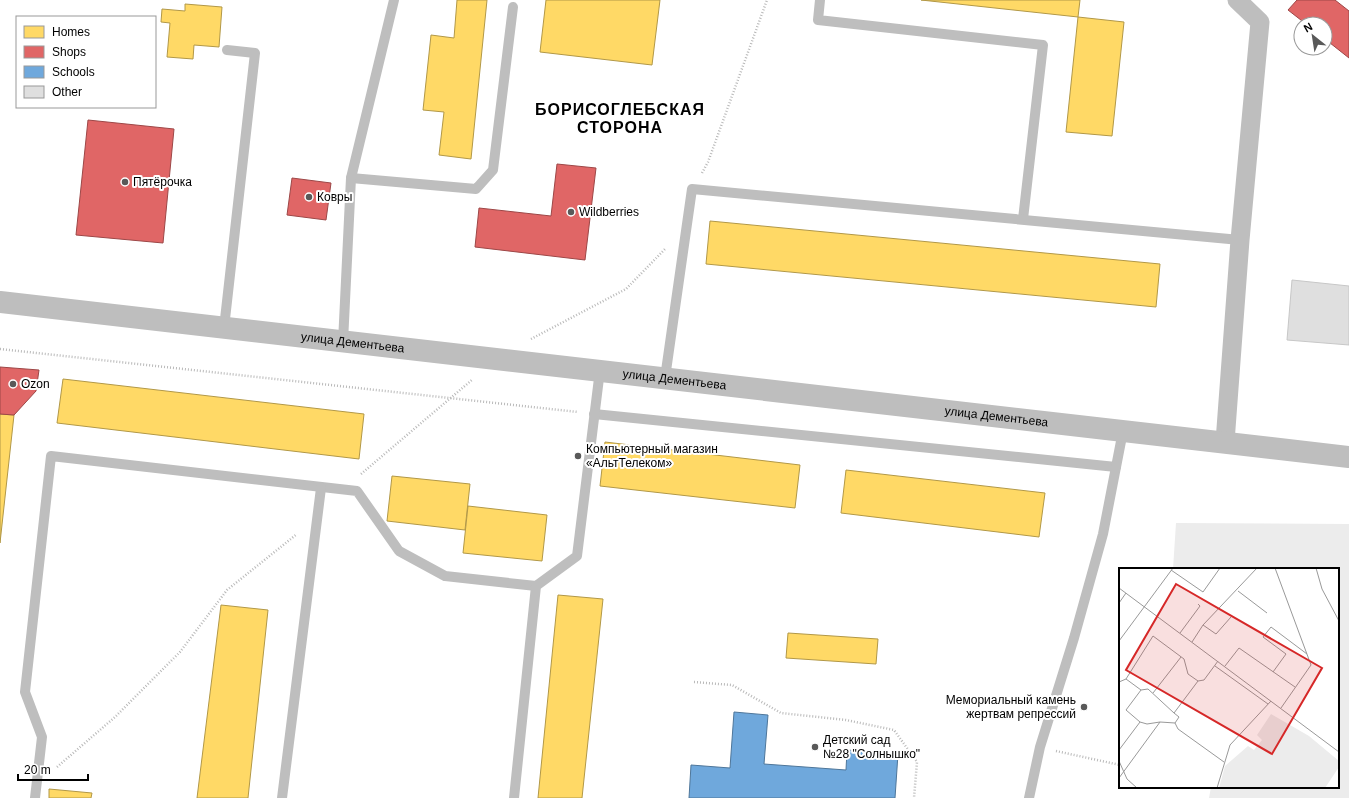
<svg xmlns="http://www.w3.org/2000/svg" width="1349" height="798" font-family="Arial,sans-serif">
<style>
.green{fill:#ececec}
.homes{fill:#ffd966;stroke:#b29847}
.shops{fill:#e06666;stroke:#9d4747}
.schools{fill:#6fa8dc;stroke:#4e769a}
.building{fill:#dfdfdf;stroke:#c7c7c7}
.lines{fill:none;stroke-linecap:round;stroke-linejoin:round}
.path{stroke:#b9b9b9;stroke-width:2.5;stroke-dasharray:1 2;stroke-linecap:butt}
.service{stroke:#bebebe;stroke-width:10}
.minor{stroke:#bebebe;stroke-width:19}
.tertiary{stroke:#bebebe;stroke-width:22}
.poi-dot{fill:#595959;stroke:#fff;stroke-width:1.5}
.labels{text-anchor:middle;stroke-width:4;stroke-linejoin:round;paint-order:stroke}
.poi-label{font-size:12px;fill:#000;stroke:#fff;text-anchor:start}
.street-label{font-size:12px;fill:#000;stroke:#fff}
.district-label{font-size:16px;font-weight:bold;letter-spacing:1px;fill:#000;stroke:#fff}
.inset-road{fill:none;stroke:#999;stroke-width:1}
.view{fill:#d62828;fill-opacity:0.15;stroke:#d62828;stroke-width:2}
.inset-edge{fill:none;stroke:#000;stroke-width:2}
</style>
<rect width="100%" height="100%" fill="#fff"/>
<path class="green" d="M1176,523L1349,524V798H1209L1211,787H1338V569H1173Z"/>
<g class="homes">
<path d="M457,0H487L471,159L439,155L444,112L423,110L431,35L454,38Z"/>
<path d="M546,0H660L652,65L540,52Z"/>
<path d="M921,0H1080L1078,17Z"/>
<path d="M185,4L222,7L219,47L194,45L193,59L167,57L170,23L161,22L162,9L185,11Z"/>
<path d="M1078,17L1124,22L1112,136L1066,132Z"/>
<path d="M710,221L1160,264L1156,307L706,264Z"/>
<path d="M63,379L364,414L359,459L57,423Z"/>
<path d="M0,414L14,415L0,543Z"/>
<path d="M605,442L800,465L795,508L600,486Z"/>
<path d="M846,470L1045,493L1039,537L841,513Z"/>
<path d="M392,476L470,484L465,530L387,521Z"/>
<path d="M468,506L547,515L542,561L463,553Z"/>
<path d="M558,595L603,599L582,798H538Z"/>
<path d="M221,605L268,610L248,798H197Z"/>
<path d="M788,633L878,639L876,664L786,658Z"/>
<path d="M49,789L92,793L91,798H49Z"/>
</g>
<g class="shops">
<path d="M1297,0H1335L1349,11V58L1325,39V24H1306L1288,10Z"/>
<path d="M88,120L174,129L163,243L76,235Z"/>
<path d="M557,164L596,168L585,260L475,247L479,208L551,216Z"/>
<path d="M292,178L331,183L326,220L287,215Z"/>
<path d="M0,367L39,370L36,391L14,415L0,414Z"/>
</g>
<path class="schools" d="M734,712L768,715L764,764L846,770L847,750L898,754L895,798H689L691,765L730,768Z"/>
<path class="building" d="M1292,280L1349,286V345L1287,340Z"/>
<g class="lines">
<g class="path">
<path d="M702,173L708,162L767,0"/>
<path d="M531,339L626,289L666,248"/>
<path d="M0,349L578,412"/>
<path d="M361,474L473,379"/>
<path d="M694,682L732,685L781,713L846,720L894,730L917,762L914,798"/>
<path d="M1056,751L1120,765"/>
<path d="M57,767L115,717L180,652L227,590L297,534"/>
</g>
<g class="service">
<path d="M820,0L818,20L1043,45L1023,219"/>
<path d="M351,178L476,189L493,170L513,7"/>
<path d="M224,328L255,53L227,50"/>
<path d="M343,342L351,178L394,0"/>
<path d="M665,378L692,189L1240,240"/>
<path d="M594,414L1116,467"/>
<path d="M35,798L42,737L25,692L51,456L357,491L399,551L445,576L536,586"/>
<path d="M282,798L321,488"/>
<path d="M514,798L536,586L577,556L600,370"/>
<path d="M1029,798L1040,747L1074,638L1103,534L1123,431"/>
</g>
<path class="minor" d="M1225,442L1240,240L1260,22L1237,0"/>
<path class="tertiary" id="s1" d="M0,302L1349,457"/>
</g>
<g class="poi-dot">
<circle cx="125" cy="182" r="4"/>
<circle cx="309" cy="197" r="4"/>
<circle cx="571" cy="212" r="4"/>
<circle cx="13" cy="384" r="4"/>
<circle cx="578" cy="456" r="4"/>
<circle cx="1084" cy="707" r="4"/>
<circle cx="815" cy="747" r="4"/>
</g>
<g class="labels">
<g class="poi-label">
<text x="133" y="186">Пятёрочка</text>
<text x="317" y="201">Ковры</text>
<text x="579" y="216">Wildberries</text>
<text x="21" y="388">Ozon</text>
<text x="586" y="453">Компьютерный магазин<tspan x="586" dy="14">«АльтТелеком»</tspan></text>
<text x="1076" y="704" text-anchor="end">Мемориальный камень<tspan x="1076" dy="14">жертвам репрессий</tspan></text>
<text x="823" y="744">Детский сад<tspan x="823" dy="14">№28 "Солнышко"</tspan></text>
</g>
<g class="street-label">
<text dy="4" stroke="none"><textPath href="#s1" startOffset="355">улица Дементьева</textPath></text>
<text dy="4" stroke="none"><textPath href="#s1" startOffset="679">улица Дементьева</textPath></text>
<text dy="4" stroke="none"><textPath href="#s1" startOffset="1003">улица Дементьева</textPath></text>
</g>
<g class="district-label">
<text x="620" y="115">БОРИСОГЛЕБСКАЯ<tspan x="620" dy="18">СТОРОНА</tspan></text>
</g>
</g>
<g transform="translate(1119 568)">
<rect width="220" height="220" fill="#fff"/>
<path d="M152,146L190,168L220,193V199L206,220H100L106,198L129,178L135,182L143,172L138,167Z" fill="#ececec"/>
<path class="inset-road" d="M156,0L192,97L162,140M197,0L203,21L220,53M52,2L84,24L101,0M0,20L220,184M119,23L148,45M0,35L7,25M84,57L97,66L112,49M61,65L81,38L79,36M0,73L54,0M73,74L84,57L138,0M96,98L149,136M106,98L120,80L176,119M154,104L167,86L144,69L152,59L188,86M7,111L22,122L29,121L55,145L79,113L85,112L99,93M0,114L7,111L34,68L65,91L69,106L79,113M34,125L62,89M21,154L28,156L41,154M56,155L59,161L105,194M0,182L21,154L7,142L22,122M0,193L8,211L18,220M0,210L41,154L56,155L60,149L55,145M98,220L111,177L152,133"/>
<path class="view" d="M57,16L203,100L153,186L7,102Z"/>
<rect width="220" height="220" class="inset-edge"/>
</g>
<rect x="16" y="16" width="140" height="92" fill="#ffffff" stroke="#999999"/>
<rect x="24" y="26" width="20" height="12" fill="#ffd966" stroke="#999999"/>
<text x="52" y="36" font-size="12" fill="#000000">Homes</text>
<rect x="24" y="46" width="20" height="12" fill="#e06666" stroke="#999999"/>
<text x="52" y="56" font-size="12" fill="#000000">Shops</text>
<rect x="24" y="66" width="20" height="12" fill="#6fa8dc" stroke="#999999"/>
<text x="52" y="76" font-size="12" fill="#000000">Schools</text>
<rect x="24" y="86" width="20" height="12" fill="#dfdfdf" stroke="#999999"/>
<text x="52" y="96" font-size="12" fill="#000000">Other</text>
<g transform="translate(1313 36) rotate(330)"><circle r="19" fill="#ffffff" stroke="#999999"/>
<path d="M0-3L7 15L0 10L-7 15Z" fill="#595959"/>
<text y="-6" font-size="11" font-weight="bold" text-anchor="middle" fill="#000000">N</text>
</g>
<path d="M18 774v6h70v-6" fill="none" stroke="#000000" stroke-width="2"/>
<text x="24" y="774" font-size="12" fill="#000000" stroke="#ffffff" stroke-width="3" paint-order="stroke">20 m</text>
</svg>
